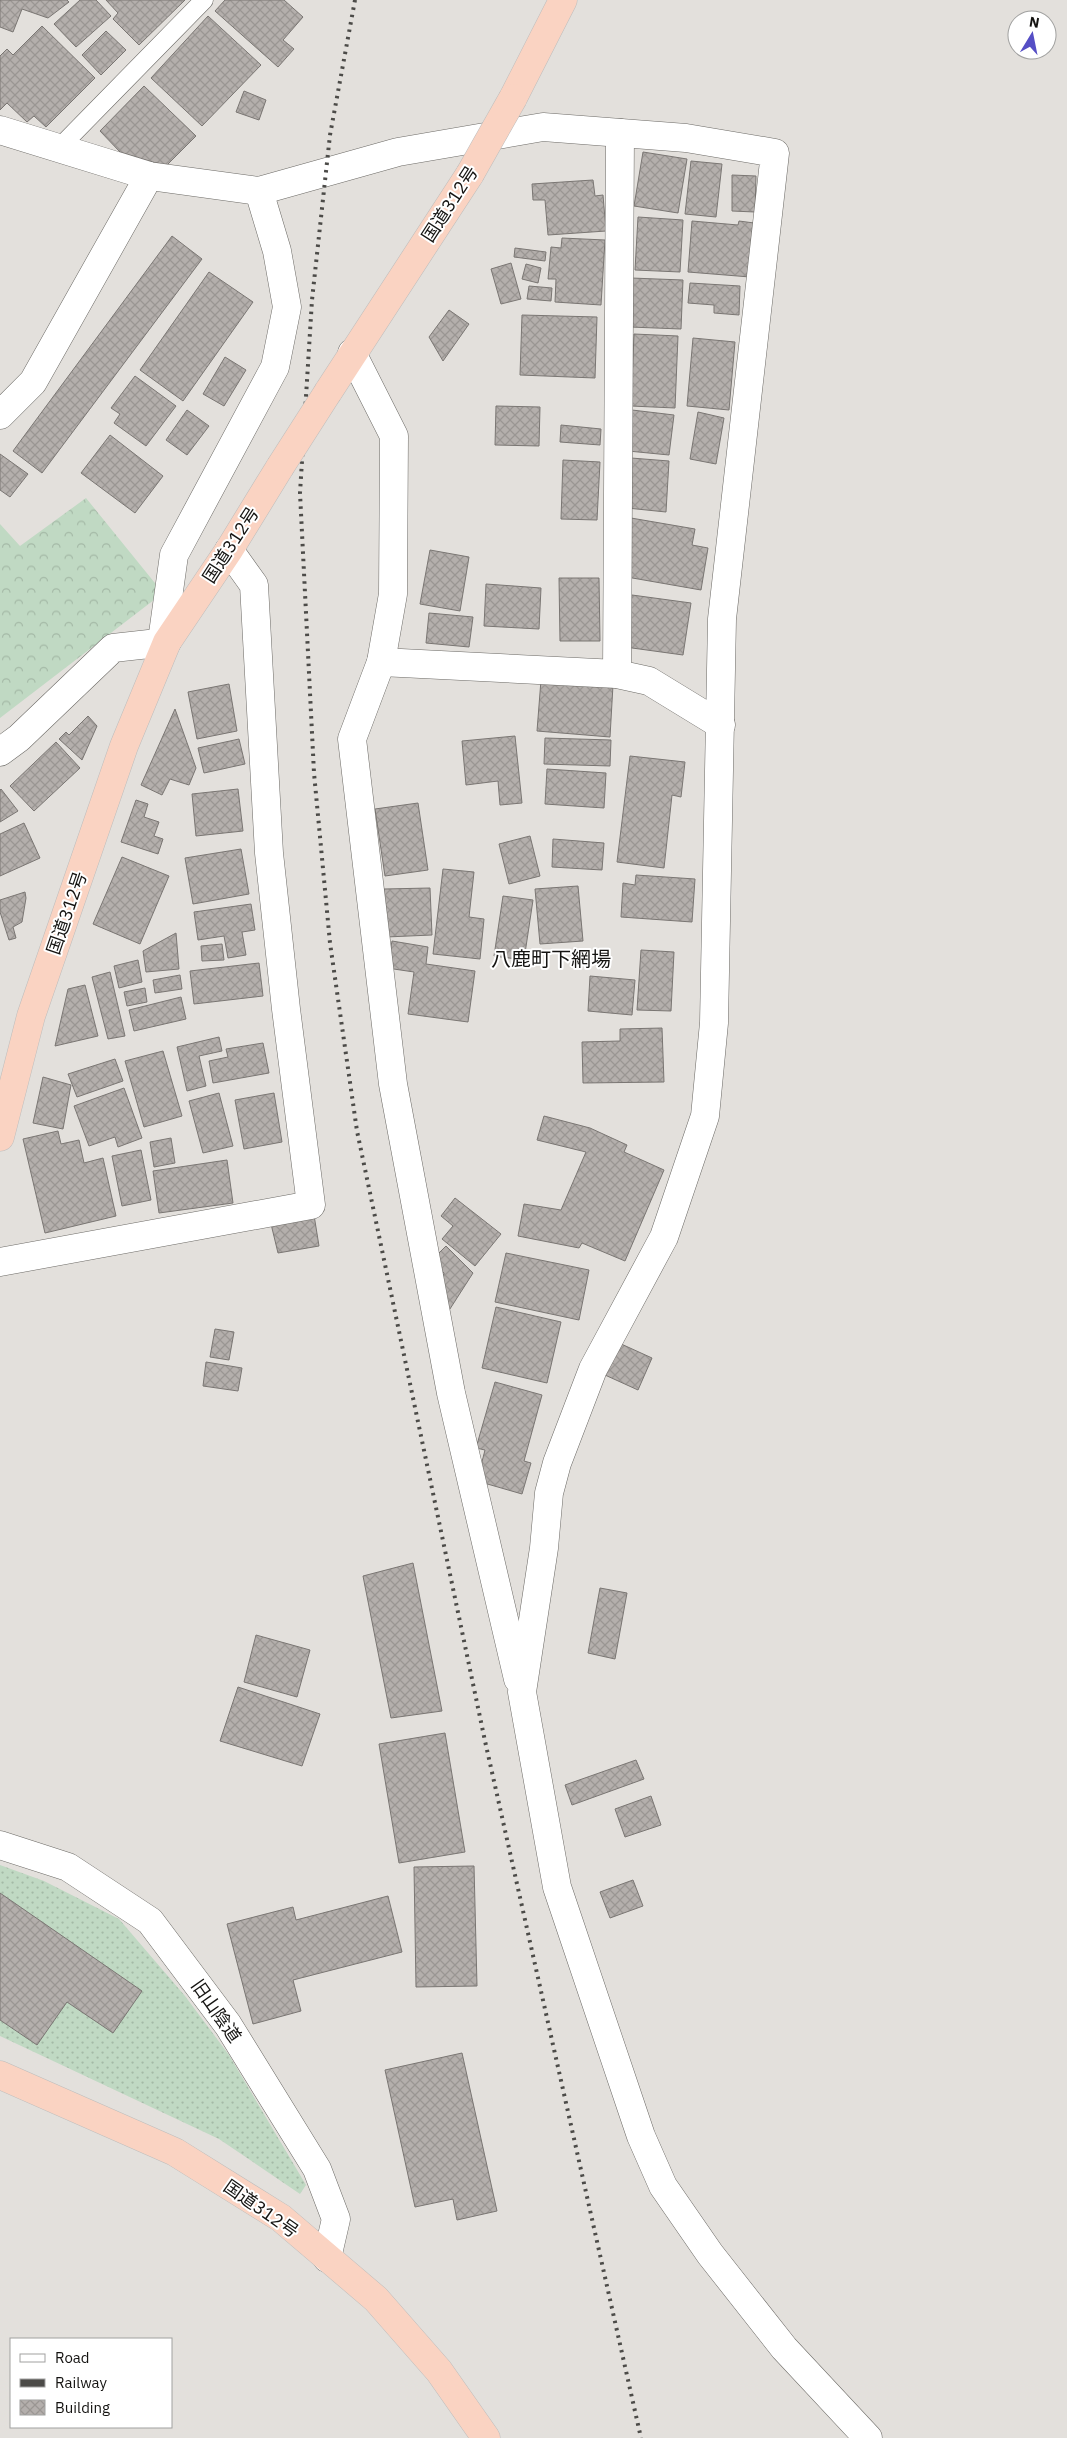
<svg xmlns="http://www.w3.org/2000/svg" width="1067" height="2438" font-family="'IBM Plex Sans','Noto Sans JP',sans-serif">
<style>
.grass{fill:url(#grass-dots)}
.forest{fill:url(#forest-crowns)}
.building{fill:url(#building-cross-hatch);stroke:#7a7673}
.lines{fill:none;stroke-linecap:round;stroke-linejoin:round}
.service-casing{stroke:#6c6a66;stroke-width:19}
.minor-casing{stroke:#6c6a66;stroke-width:29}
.trunk-casing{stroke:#bdbdbc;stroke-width:29}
.service{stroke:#fff;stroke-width:18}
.minor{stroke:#fff;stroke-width:28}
.trunk{stroke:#fad3c2;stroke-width:28}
.rail{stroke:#4c4b48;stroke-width:4;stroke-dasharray:2.5 5;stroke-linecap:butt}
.trunk-bridge-casing{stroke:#bdbdbc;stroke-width:29;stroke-linecap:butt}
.trunk-bridge{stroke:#fad3c2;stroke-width:28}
.labels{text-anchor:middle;stroke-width:4;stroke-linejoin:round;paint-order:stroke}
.street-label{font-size:18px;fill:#141311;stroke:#fff}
.quarter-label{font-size:20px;fill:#141311;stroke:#fff}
</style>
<defs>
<pattern id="grass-dots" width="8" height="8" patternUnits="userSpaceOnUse" patternTransform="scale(1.25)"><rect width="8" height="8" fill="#c0d9c3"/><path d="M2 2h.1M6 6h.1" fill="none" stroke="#a4b9a6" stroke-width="1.8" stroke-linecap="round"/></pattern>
<pattern id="forest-crowns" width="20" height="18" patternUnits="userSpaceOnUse" patternTransform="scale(1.25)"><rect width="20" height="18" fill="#c0d9c3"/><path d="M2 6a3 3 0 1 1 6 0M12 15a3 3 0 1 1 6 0" fill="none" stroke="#a4b9a6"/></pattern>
<pattern id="building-cross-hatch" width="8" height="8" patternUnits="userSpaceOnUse" patternTransform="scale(1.25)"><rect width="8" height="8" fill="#b4afac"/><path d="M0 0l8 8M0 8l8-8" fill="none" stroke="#9a9693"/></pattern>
</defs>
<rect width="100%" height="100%" fill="#e3e0dc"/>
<path class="grass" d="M0,1865L44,1881L119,1919L185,1996L229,2055L306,2185L300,2194L219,2139L0,2036Z"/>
<path class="forest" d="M86,498L163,593L0,718V524L20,546Z"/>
<g class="building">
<path d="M0,0H67L69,2L48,18L22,9L13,32L0,27Z"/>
<path d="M80,0H96L111,16L76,47L54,24Z"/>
<path d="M106,0H185L139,45L113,19L118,13Z"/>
<path d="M225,0H284L303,17L283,40L294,49L278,67L215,11Z"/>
<path d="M208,16L261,65L202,126L151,78Z"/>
<path d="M42,26L95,78L46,127L34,116L27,122L7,103L0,110V56L7,49L13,55Z"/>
<path d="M106,31L126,50L101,75L82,55Z"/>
<path d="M144,86L196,136L166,166L120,152L100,131Z"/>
<path d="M244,91L266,100L259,120L236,112Z"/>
<path d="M643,152L687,159L678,213L634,206Z"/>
<path d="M691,161L722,164L716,217L685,214Z"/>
<path d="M732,175L756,176L755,212L732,211Z"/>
<path d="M593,180L595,196L603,195L606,231L548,235L545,200H533L532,184Z"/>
<path d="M638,217L683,220L680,272L635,270Z"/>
<path d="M692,221L738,225L739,221L754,223L750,277L688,272Z"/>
<path d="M172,236L202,259L42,473L13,451Z"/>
<path d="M562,238L605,240L601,305L555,302L556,279H548L551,247L561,248Z"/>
<path d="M515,248L546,252L545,261L514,257Z"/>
<path d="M511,263L521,299L501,304L491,269Z"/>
<path d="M526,264L541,268L538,283L522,279Z"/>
<path d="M209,272L253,302L183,401L140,370Z"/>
<path d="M631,278L683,280L681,329L630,327Z"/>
<path d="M690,283L740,286L739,315L714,313V305L688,303Z"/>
<path d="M529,286L552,288L551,301L527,299Z"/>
<path d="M449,310L469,324L443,361L429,337Z"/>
<path d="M522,315L597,317L595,378L520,375Z"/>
<path d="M634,334L678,336L675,408L631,406Z"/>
<path d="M693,338L735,342L729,410L687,406Z"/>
<path d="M225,357L246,370L224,406L203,394Z"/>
<path d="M135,376L176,406L146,446L114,423L120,414L111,408Z"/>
<path d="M496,406L540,407L539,446L495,445Z"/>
<path d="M187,410L209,426L187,455L166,440Z"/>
<path d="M632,410L674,415L669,455L628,451Z"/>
<path d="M698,412L724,418L716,464L690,459Z"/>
<path d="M561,425L601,429L600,445L560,442Z"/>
<path d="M110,435L163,476L135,513L81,473Z"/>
<path d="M0,454L28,474L10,497L0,490Z"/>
<path d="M631,458L669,461L666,512L627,508Z"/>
<path d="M563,460L600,462L597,520L561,519Z"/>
<path d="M631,518L695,529L692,545L708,548L701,590L621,576Z"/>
<path d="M430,550L469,557L460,611L420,604Z"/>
<path d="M559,578H599L600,641H560Z"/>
<path d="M486,584L541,588L539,629L484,626Z"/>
<path d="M632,595L691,603L683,655L625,647Z"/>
<path d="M429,613L473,617L469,647L426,643Z"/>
<path d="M541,680L613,685L610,737L537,731Z"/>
<path d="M229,684L237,731L197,739L188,692Z"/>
<path d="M175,709L196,768L189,785L170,779L162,795L141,785Z"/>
<path d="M88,716L97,726L82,760L59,739L66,732L69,735Z"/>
<path d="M515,736L522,803L500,805L498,781L466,785L462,741Z"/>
<path d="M545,738L611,740L610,766L544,764Z"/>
<path d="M239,739L245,764L204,773L198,748Z"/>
<path d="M56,742L80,768L34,811L10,786Z"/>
<path d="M630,756L685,762L681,797L672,795L664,868L617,862Z"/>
<path d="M547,769L606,773L604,808L545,804Z"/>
<path d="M1,789L18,811L0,822V790Z"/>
<path d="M238,789L243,831L196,836L192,794Z"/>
<path d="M136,800L148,804L144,817L159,822L154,836L163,839L158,854L121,842Z"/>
<path d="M418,803L428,870L385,876L375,809Z"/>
<path d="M24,823L40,858L0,876V834Z"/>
<path d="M530,836L540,876L509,884L499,844Z"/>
<path d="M553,839L604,843L602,870L552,867Z"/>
<path d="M241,849L249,894L193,904L185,858Z"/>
<path d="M122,857L169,876L140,944L93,924Z"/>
<path d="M443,869L474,872L469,917L484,919L480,959L433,954Z"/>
<path d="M636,875L695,879L692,922L621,917L623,883L635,885Z"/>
<path d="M578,886L583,941L540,944L535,889Z"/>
<path d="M430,888L432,935L386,937L384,889Z"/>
<path d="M25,892L26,898L22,922L13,927L16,938L9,940L0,912V900Z"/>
<path d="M503,896L533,900L524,960L494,956Z"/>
<path d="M251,904L255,930L242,932L246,955L228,958L224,936L198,940L194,912Z"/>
<path d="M176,933L179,969L146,972L143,951Z"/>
<path d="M392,941L428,947L426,964L475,971L468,1022L408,1014L414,972L387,968Z"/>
<path d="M222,944L224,960L202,961L201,946Z"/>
<path d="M641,950L674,952L671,1011L637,1010Z"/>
<path d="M138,960L142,982L119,988L114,966Z"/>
<path d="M259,963L263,996L194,1004L190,971Z"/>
<path d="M110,972L125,1036L108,1039L92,977Z"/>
<path d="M180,975L182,989L155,993L153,980Z"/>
<path d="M590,976L635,980L632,1015L588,1011Z"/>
<path d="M85,985L98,1036L55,1046L68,989Z"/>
<path d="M145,988L147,1002L127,1006L124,992Z"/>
<path d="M181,997L186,1019L134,1031L129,1010Z"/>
<path d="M662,1028L664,1082L583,1083L582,1042L620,1041V1029Z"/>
<path d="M219,1037L222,1051L199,1056L206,1086L187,1091L177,1047Z"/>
<path d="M263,1043L269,1073L213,1083L209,1061L228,1057L226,1049Z"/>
<path d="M163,1051L182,1116L144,1127L125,1061Z"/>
<path d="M115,1059L123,1081L77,1097L68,1074Z"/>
<path d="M43,1077L71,1085L63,1129L33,1123Z"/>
<path d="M124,1088L142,1138L118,1147L115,1137L89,1146L74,1106Z"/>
<path d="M219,1093L233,1146L203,1153L189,1101Z"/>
<path d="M274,1093L282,1142L244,1149L235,1100Z"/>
<path d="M544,1116L590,1128L627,1145L624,1152L664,1170L625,1261L582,1243L579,1248L518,1236L524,1204L561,1210L586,1152L537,1140Z"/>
<path d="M58,1131L61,1144L79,1140L84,1163L103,1158L116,1216L45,1233L23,1139Z"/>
<path d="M171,1138L175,1163L154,1167L150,1142Z"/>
<path d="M141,1150L151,1200L122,1206L112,1156Z"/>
<path d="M227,1160L233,1203L159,1213L153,1171Z"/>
<path d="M455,1198L501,1234L475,1266L442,1239L453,1226L441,1216Z"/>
<path d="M314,1215L319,1246L278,1253L271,1224Z"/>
<path d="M446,1246L473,1273L448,1312L442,1282L444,1273L432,1260Z"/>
<path d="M506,1253L589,1270L579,1320L495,1302Z"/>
<path d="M496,1307L561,1322L547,1383L482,1368Z"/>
<path d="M215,1329L234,1332L229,1360L210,1357Z"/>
<path d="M619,1343L652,1358L638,1390L605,1375Z"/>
<path d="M206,1362L242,1368L238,1391L203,1386Z"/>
<path d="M495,1382L542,1395L524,1461L531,1463L522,1494L477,1481L485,1450L476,1448Z"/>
<path d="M413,1563L442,1711L391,1718L363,1576Z"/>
<path d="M600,1588L627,1593L615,1659L588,1653Z"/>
<path d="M256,1635L310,1650L297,1697L244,1682Z"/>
<path d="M238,1687L320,1714L302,1766L220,1741Z"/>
<path d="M445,1733L465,1852L399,1863L379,1744Z"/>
<path d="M636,1760L644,1779L572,1805L565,1785Z"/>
<path d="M651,1796L661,1825L625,1837L615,1809Z"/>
<path d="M474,1866L477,1986L416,1987L414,1867Z"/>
<path d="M633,1880L643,1906L610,1918L600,1892Z"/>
<path d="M0,1893L142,1991L113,2033L67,2002L37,2045L0,2020Z"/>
<path d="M388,1896L402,1952L293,1980L301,2011L253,2024L227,1924L293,1907L296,1920Z"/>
<path d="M462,2053L497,2211L457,2220L453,2199L415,2207L385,2070Z"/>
</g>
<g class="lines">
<g class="service-casing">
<path id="service" d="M59,148L204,0"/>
</g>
<g class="minor-casing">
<g id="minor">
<path d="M0,130L149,176L259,191L398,152L543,127L686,138L775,153L722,619L714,1023L705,1116L664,1237L593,1369L557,1463L549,1493L544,1548L522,1692L557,1887L641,2136L663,2186L710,2254L784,2348L868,2438"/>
<path d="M352,353L394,436L393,594L381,662L352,739L393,1084L451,1393L518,1679"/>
<path d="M0,415L33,382L149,176"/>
<path d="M162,641L174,555L275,367L287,307L277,251L259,191"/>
<path d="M381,662L617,674L649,681L721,725"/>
<path d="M617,674L620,133"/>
<path d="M0,752L19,738L113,648L167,642"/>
<path d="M0,1262L311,1205L286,1009L269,853L254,585L229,550"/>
<path d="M0,1845L68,1867L150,1921L228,2025L317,2169L336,2219L327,2258"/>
</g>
</g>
<g class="trunk-casing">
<g id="trunk">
<path d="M513,98L563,0"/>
<path d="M328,392L470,174"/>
<path d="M0,1137L31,1016L124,746L167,642L229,550L280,467"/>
<path d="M0,2075L175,2152L281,2218L376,2299L439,2371L486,2438"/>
</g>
</g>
<use href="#service" class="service"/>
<use href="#minor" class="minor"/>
<use href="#trunk" class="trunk"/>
<path class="rail" d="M355,0L330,135L312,300L300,493L314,773L330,943L357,1131L485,1741L641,2438"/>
<g class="trunk-bridge-casing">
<g id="trunk-bridge">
<path d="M470,174L513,98"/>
<path d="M280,467L328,392"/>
</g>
</g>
<use href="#trunk-bridge" class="trunk-bridge"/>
</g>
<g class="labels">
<g class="street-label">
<text transform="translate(450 204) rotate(-57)" y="6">国道312号</text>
<text transform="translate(231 545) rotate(-57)" y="6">国道312号</text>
<text transform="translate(67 913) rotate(-71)" y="6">国道312号</text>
<text transform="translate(216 2011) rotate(55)" y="6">旧山陰道</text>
<text transform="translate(261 2209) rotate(35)" y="6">国道312号</text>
</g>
<g class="quarter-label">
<text x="551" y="966">八鹿町下網場</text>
</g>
</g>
<rect x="10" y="2338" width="162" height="90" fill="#ffffff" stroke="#a1a1a0"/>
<rect x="20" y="2354" width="25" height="8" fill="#ffffff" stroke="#a1a1a0"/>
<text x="55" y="2363" font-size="15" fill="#141311">Road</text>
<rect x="20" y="2379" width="25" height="8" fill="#4c4b48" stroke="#a1a1a0"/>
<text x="55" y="2388" font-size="15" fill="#141311">Railway</text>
<rect x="20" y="2400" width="25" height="15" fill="url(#building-cross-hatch)" stroke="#a1a1a0"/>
<text x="55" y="2413" font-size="15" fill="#141311">Building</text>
<g transform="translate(1032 35) rotate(10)"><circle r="24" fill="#ffffff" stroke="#a1a1a0"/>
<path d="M0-4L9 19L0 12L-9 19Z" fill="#554ec5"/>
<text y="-8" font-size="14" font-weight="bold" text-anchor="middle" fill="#141311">N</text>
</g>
</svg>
